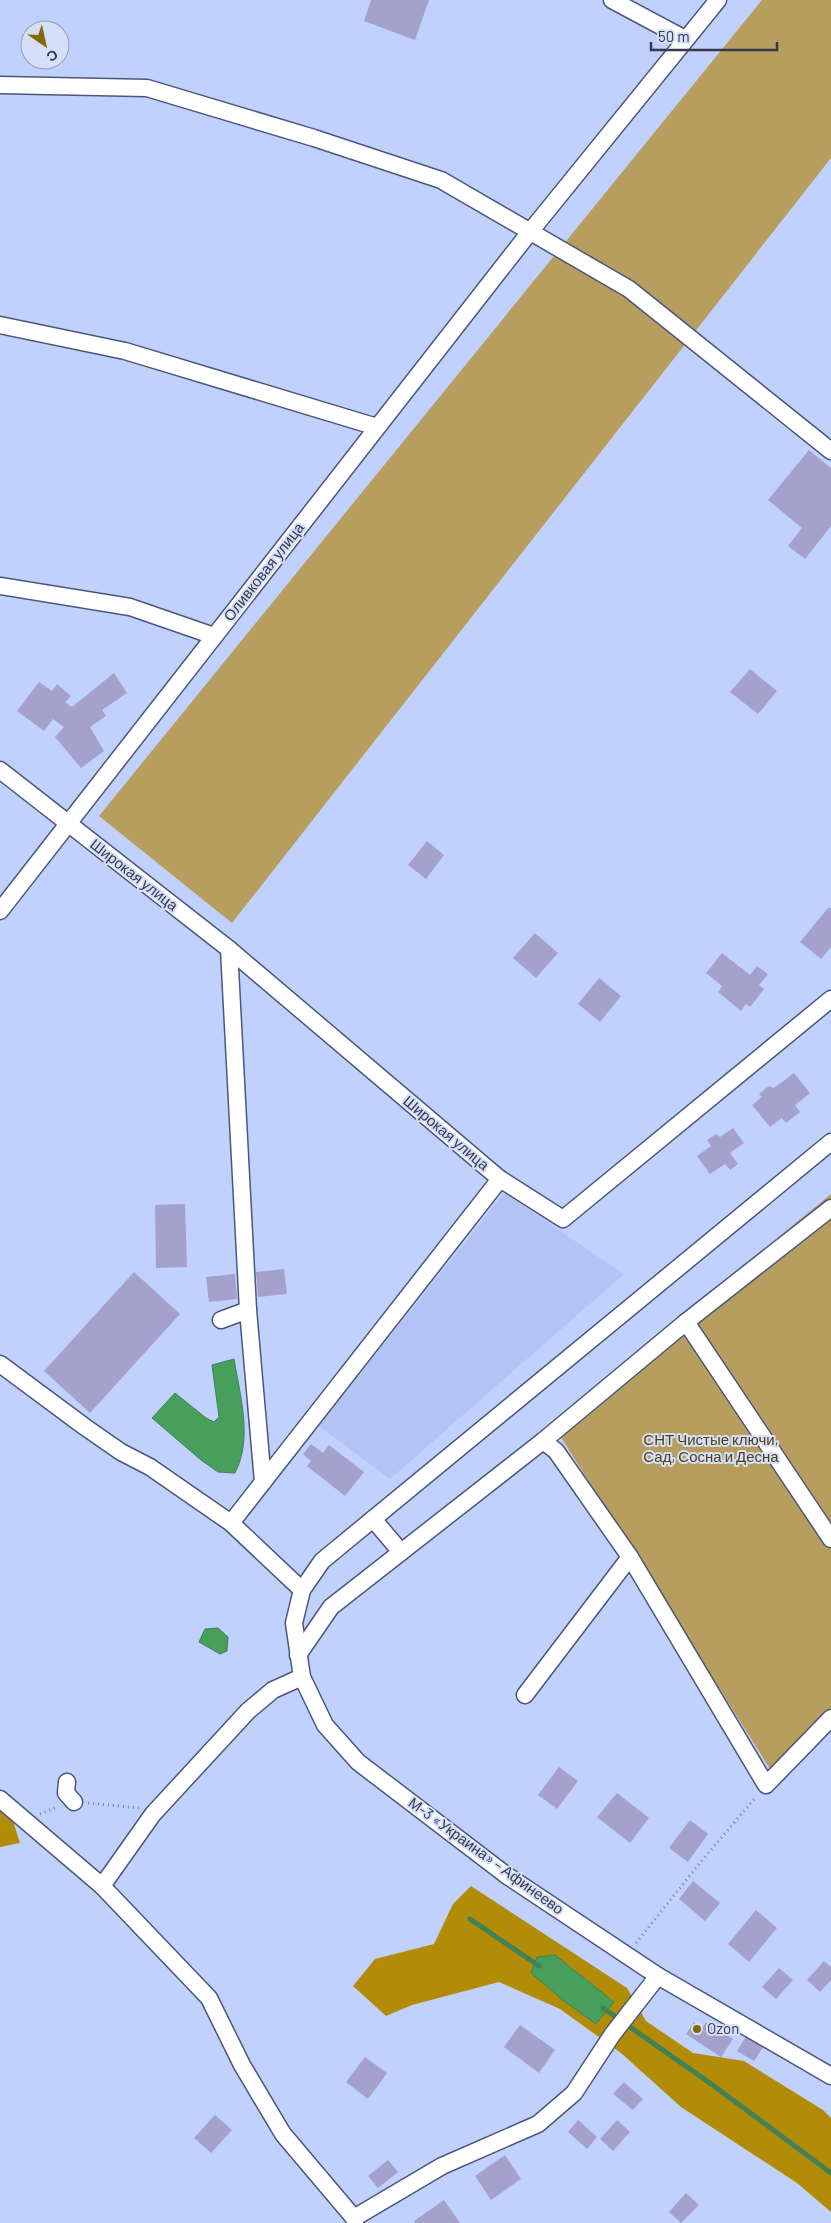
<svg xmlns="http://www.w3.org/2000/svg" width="831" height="2223" font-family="Barlow,sans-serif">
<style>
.built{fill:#b2c4f6}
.green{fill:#b79e5e}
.forest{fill:#b28c06}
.water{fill:#469f5b;stroke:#418156}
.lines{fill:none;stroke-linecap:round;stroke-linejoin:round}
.stream{stroke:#418156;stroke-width:5}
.building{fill:#a5a1cd}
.minor-casing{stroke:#4a577c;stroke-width:19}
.path{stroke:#7782a0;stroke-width:3;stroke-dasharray:1 4;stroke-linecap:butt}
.minor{stroke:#fff;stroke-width:16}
.poi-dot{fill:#866802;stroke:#d5dff9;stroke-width:2}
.labels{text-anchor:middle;stroke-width:4;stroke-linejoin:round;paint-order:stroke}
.street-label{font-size:15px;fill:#343a4c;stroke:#d5dff9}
.park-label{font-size:15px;fill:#4f3f12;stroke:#d5dff9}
.poi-label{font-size:15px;fill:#343a4c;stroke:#d5dff9;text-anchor:start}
</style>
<rect width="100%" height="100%" fill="#c1d1fd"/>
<path class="built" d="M504,1193L624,1274L390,1479L319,1426Z"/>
<g class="green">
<path d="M762,0H831V158L232,923L99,816Z"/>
<path d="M831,1194V1712L772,1772L552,1423Z"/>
</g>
<g class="forest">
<path d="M0,1811L13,1821L20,1843L0,1847Z"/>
<path d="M471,1886L627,1988L646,2021L693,2053L744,2061L823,2110L831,2118V2212L797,2183L681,2107L621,2053L560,2009L499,1982L412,2005L386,2016L353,1986L375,1959L434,1944L453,1904Z"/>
</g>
<g class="water">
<path d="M234,1359C240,1396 253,1438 235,1473L218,1472L201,1460L152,1418L175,1393L206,1418L214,1422L219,1417L212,1365Z"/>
<path d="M218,1628L228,1637L227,1651L220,1654L199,1642L205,1629Z"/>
<path d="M555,1955L614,2002L596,2024L564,2001L531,1973L537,1957Z"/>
</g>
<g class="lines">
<g class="stream">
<path d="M470,1919L539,1966"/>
<path d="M603,2008L714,2086L831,2173"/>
</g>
</g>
<g class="building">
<path d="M371,0H429L415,40L364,21Z"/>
<path d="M809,450L831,468V526L805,559L788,546L802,528L768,500Z"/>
<path d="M750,669L777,691L758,714L730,692Z"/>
<path d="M114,673L127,693L102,710L106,716L90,727L104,751L81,768L55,737L64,727L53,719L44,731L17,711L39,682L52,691L57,684L71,696L65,702L72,707Z"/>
<path d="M427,841L444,855L426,879L408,865Z"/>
<path d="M828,908H831V947L821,959L800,942Z"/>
<path d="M535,933L558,953L536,978L513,958Z"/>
<path d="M722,953L750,975L757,966L768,974L759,985L764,989L750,1007L746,1004L741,1011L718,992L722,986L706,973Z"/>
<path d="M599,978L621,996L600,1022L578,1004Z"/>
<path d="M794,1073L810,1093L795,1105L800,1112L786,1123L782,1118L770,1127L752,1105L762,1097L759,1094L769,1086L774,1088Z"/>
<path d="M733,1128L744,1143L730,1153L738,1164L730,1170L725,1164L710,1174L697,1156L711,1146L707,1140L716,1134L720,1137Z"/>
<path d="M185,1204L187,1267L156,1268L155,1205Z"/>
<path d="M284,1269L287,1294L258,1297L256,1272Z"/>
<path d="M134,1272L180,1314L90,1413L44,1371Z"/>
<path d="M235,1274L237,1299L209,1302L206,1277Z"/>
<path d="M311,1444L323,1453L329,1445L364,1472L345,1496L307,1466L311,1461L303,1454Z"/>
<path d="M559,1767L578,1781L557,1809L538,1795Z"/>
<path d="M617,1793L649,1818L630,1843L597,1817Z"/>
<path d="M690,1820L708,1834L688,1862L669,1848Z"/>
<path d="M693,1881L720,1903L705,1921L679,1899Z"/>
<path d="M756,1910L777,1928L749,1962L728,1944Z"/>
<path d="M824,1961L831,1967V1980L820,1992L807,1980Z"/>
<path d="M779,1968L793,1980L776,1999L762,1987Z"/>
<path d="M694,2022L703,2027L706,2022L733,2039L721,2057L686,2034Z"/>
<path d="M520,2025L555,2050L539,2073L504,2047Z"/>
<path d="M748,2033L765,2044L754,2061L737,2051Z"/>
<path d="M365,2057L387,2073L368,2099L346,2082Z"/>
<path d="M624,2082L643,2099L633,2110L613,2094Z"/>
<path d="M215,2115L232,2130L211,2153L194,2138Z"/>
<path d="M578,2120L597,2137L587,2149L568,2132Z"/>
<path d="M617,2120L630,2132L613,2151L600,2139Z"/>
<path d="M505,2155L521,2179L491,2200L475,2176Z"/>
<path d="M388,2160L398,2172L378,2188L368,2176Z"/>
<path d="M686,2193L699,2205L681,2223L669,2212Z"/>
<path d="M444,2200L460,2223H415L414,2221Z"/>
</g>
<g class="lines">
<g class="minor-casing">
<g id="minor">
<path d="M612,0L685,39"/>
<path d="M0,85L147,88L314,138L441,180L629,289L831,451"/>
<path d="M0,325L125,351L377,427"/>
<path d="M0,586L130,607L214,636"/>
<path d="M0,770L229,949L500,1179L231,1523L302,1590"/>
<path d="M0,911L529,233L718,0"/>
<path d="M229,949L248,1310L263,1482"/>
<path d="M831,1142L322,1561L302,1590L294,1623L302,1677L325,1725L358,1762L506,1875L658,1976L831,2076"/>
<path d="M500,1179L563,1219L831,999"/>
<path d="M221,1320L248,1310"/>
<path d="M686,1322L831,1539"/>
<path d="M0,1364L85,1427L121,1452L150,1467L231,1523"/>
<path d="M543,1441L686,1322L831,1208"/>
<path d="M373,1519L401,1552"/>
<path d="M298,1655L331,1607L543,1441L556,1451L630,1557L766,1785L831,1718"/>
<path d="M525,1695L630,1557"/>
<path d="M67,1782L66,1793L74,1802"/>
<path d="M0,1799L102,1886L209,1998L242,2065L283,2134L354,2218L355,2223"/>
<path d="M102,1886L153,1814L248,1711L273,1690L302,1677"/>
<path d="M354,2218L442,2166L538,2124L574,2093L612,2035L658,1976"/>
</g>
</g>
<g class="path">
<path d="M88,1803L139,1808"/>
<path d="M40,1814L57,1807"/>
<path d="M636,1943L699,1864L756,1797"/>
</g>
<use href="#minor" class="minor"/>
</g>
<circle class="poi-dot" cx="697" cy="2029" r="5"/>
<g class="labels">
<g class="street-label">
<text transform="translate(264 572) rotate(-52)" y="5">Оливковая улица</text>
<text transform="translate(134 875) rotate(38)" y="5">Широкая улица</text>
<text transform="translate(446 1133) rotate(40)" y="5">Широкая улица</text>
<text transform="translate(486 1856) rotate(36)" y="5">М-3 «Украина» – Афинеево</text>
</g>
<g class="park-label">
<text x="711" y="1445">СНТ Чистые ключи,<tspan x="711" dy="17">Сад, Сосна и Десна</tspan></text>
</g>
<g class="poi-label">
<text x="707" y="2034">Ozon</text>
</g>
</g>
<g transform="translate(45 45) rotate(146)"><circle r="24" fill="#d5dff9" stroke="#959db4"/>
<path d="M0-4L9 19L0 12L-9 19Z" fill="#866802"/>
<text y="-8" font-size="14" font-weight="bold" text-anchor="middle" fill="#343a4c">С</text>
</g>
<path d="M651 42v8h126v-8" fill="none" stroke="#343a4c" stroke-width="2.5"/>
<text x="658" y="42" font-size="15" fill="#343a4c" stroke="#d5dff9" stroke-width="4" paint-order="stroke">50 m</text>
</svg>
